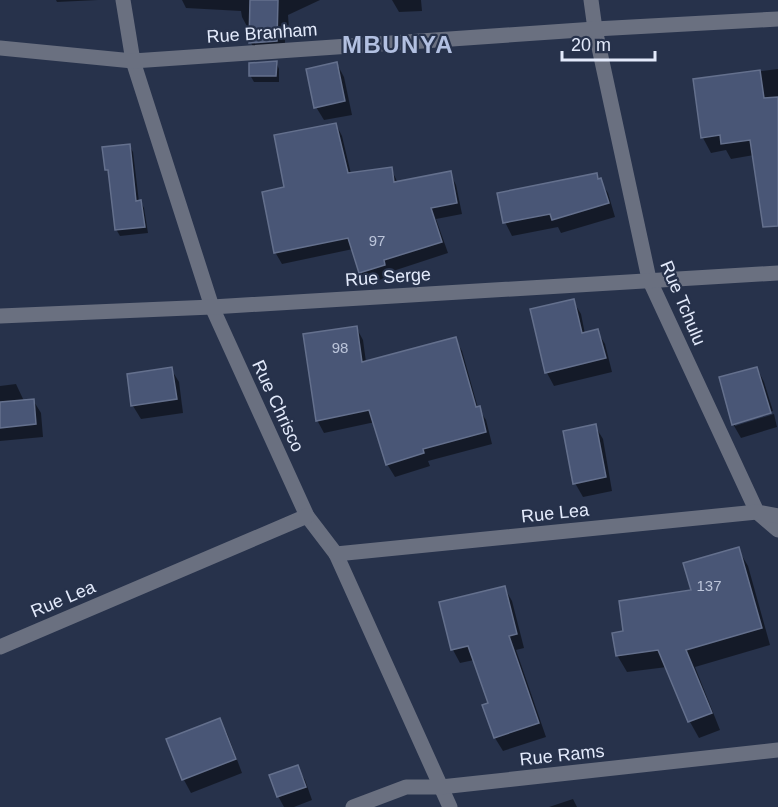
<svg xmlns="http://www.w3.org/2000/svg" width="778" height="807" font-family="Helvetica,sans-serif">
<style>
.shadow{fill:#0007}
.building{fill:#495676;stroke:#64708d;stroke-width:1.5}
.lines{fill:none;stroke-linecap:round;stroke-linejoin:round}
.street{stroke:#6a7080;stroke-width:15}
.labels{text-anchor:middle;stroke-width:4.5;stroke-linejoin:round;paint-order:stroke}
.number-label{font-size:15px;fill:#bcc5da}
.street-label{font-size:18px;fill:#e3eafb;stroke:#27324b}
.district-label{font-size:24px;font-weight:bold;letter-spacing:1.5px;fill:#b2c0e1;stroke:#27324b}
</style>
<rect width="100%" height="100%" fill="#27324b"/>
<g class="shadow">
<path d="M56,0H98L57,2Z"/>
<path d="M182,0H320L288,15L289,29L285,30V56L259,57L251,43L250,32L242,17L241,11L186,8Z"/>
<path d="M392,0H421L422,11L399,12Z"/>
<path d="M276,62L279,69V82H254L250,75Z"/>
<path d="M337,64L344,77L352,115L324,120L316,107Z"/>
<path d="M778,69V226L754,155L731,159L726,150L711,153L703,138L694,80Z"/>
<path d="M336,124L342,136L351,174L391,169L398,183L450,173L456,185L462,214L436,219L448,253L390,272L391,276L367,284L360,272L353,249L282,264L275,252L285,188Z"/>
<path d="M129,145L133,152L139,202H141L144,208L148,233L120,236L116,229L110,176L107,170Z"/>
<path d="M596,175L608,193L615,217L561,233L558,227L512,236L505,222Z"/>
<path d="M573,301L581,314L585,334L597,331L605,344L612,372L554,386L547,373L532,311Z"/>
<path d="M356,327L363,340L366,362L455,339L462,351L478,408L486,420L492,444L428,461L430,466L395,477L387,464L375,422L324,433L317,420Z"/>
<path d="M757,368L764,382L773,411L735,422V426L774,414L777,427L741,438L733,424Z"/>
<path d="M171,369L179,382L183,413L141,419L133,406Z"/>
<path d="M16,384L24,401L33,400L41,413L43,437L0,441V386Z"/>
<path d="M595,426L603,439L612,491L583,497L575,483Z"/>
<path d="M738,549L748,566L770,645L695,667L720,730L699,738L690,722L667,667L627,672L617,655L625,632L693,591Z"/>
<path d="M504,587L512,601L524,648L516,650L546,737L503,751L495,738L484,706L489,704L474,660L460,663L453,650L441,603Z"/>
<path d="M219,720L227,733L242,773L191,793L184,780L168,740Z"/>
<path d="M297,767L305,780L312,800L294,807H284L278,796Z"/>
<path d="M573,799L577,807H549Z"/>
</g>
<g class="building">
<path d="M250,0H278L277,41L249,43Z"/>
<path d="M277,61L276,76H249V63Z"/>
<path d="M337,62L345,101L314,108L306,69Z"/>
<path d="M760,70L764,98L778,97V226L763,227L750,140L721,144L720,135L701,138L693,79Z"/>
<path d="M336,123L348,173L392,167L394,182L451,171L457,203L431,208L442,242L384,260L385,265L359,273L348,238L274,253L262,192L284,187L274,135Z"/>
<path d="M130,144L136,201L141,200L145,227L115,230L108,170H105L102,147Z"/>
<path d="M597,173L598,179L601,178L609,203L552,220L550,214L503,223L497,193Z"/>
<path d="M574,299L582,333L598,329L606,358L545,373L530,309Z"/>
<path d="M357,326L362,362L456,337L476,407L480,406L486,432L423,449L424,453L386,465L369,410L316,421L303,334Z"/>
<path d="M172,367L177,399L131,406L127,374Z"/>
<path d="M757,367L771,413L732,425L719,377Z"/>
<path d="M34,399L36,424L0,428V402Z"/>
<path d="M596,424L606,477L573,484L563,431Z"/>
<path d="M739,547L762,628L686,650L712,713L688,722L658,650L616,656L612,633L623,631L619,601L691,590L683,563Z"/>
<path d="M505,586L517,634L509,636L539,723L494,738L482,705L488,703L468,646L451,650L439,602Z"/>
<path d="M220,718L236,759L182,780L166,739Z"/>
<path d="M298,765L306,787L277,797L269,775Z"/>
</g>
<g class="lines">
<g class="street">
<path d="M123,0L133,61L212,307L307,516L336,554L450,807"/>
<path d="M591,0L595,29L649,279L757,512L778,530"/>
<path d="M0,48L133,61L595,29L778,19"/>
<path d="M0,316L212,307L778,273"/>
<path d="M336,554L757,512L778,516"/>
<path d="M0,647L307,516"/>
<path d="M353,807L406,787H441L778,750"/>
</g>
</g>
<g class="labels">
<g class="number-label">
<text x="377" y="246">97</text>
<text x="340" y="353">98</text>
<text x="709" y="591">137</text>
</g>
<g class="street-label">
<text transform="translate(262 33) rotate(-4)" y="6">Rue Branham</text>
<text transform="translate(388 277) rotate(-4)" y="6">Rue Serge</text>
<text transform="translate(683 303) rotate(67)" y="6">Rue Tchulu</text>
<text transform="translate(278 406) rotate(65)" y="6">Rue Chrisco</text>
<text transform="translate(555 513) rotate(-6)" y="6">Rue Lea</text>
<text transform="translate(63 599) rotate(-23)" y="6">Rue Lea</text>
<text transform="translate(562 755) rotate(-6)" y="6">Rue Rams</text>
</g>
<g class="district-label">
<text x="398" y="53">MBUNYA</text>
</g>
</g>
<path d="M562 51v9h93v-9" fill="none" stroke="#e3eafb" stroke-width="3"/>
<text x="571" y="51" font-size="18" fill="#e3eafb" stroke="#27324b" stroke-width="4.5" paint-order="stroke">20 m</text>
</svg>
